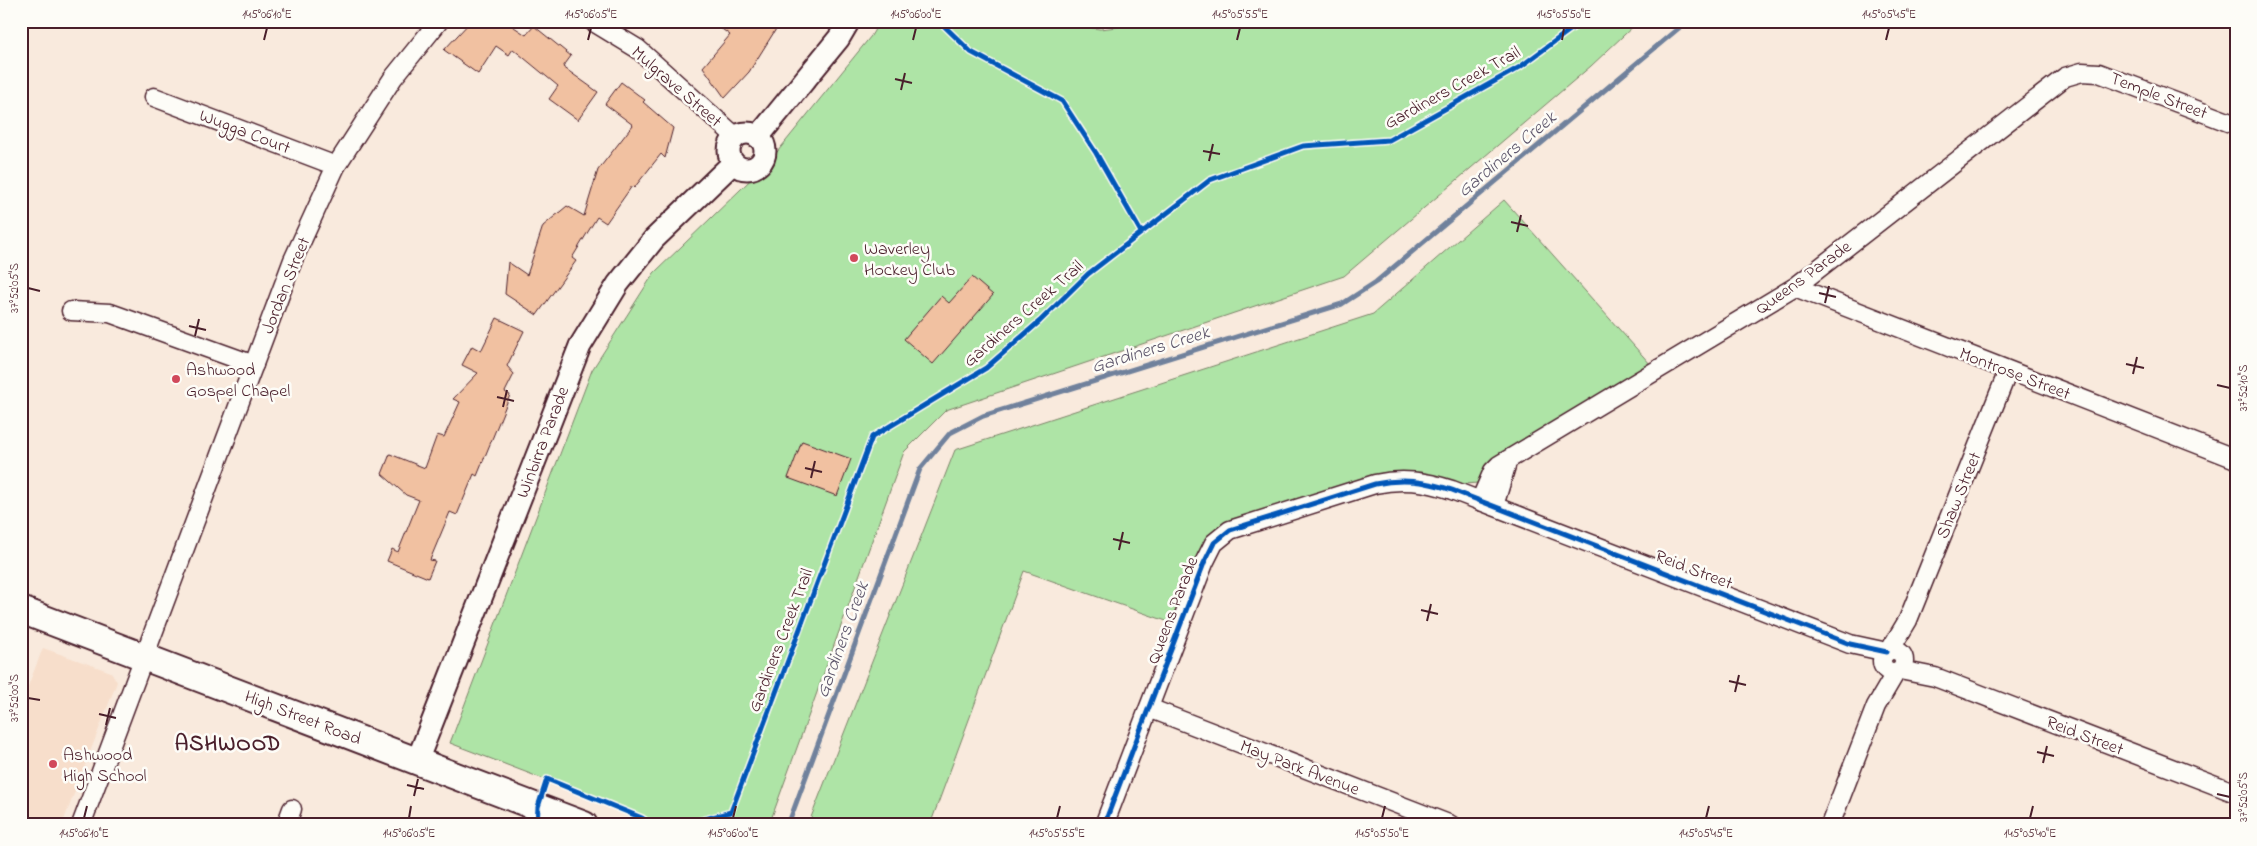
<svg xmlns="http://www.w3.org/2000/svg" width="2257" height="846" font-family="'Indie Flower',sans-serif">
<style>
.built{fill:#f7decb}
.green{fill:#aee4a6;stroke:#7c8268}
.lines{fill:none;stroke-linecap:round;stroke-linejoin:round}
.stream{stroke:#6f819c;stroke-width:5}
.building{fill:#f1c1a1;stroke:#4a1f2b}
.minor-casing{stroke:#4a1f2b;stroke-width:21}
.tertiary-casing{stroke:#4a1f2b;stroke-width:25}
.primary-casing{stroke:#4a1f2b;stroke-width:30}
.minor{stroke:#fdfcf7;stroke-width:18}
.tertiary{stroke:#fdfcf7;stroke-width:21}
.primary{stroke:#fdfcf7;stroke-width:26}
.cycleway-casing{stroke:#fdfcf7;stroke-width:8}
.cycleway{stroke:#0057b8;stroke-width:5}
.ticks{fill:none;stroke:#4a1f2b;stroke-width:2}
.poi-dot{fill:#d1495b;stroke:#fdfcf7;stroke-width:2}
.labels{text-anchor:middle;stroke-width:5;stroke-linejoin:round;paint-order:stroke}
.street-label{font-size:18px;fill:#4a1f2b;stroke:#fdfcf7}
.poi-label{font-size:18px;fill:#4a1f2b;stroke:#fdfcf7;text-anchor:start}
.water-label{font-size:19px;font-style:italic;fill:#5f586d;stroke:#fdfcf7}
.district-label{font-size:22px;font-weight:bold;letter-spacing:1px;fill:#4a1f2b;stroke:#fdfcf7}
.neatline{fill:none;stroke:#4a1f2b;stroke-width:2}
.ticks-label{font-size:12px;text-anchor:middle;fill:#4a1f2b}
</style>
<rect width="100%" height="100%" fill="#f9eadd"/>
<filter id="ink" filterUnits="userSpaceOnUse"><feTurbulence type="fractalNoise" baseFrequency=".02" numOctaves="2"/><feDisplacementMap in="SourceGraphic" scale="10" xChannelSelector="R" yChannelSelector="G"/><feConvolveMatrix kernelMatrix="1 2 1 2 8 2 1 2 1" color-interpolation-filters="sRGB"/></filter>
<g filter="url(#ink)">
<path class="built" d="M43,648L111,672L117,682L62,825H21V704Z"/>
<g class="green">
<path d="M880,21H1047L1100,29L1164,21H1639L1591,66L1344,276L946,410L904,452L769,825H663L450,743L592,370L654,273L769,162L871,36Z"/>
<path d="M1504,200L1651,365L1478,483L1464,484L1421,472L1382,473L1223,524C1194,546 1185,589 1172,623L1024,571L930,825H808L955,450L1373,314Z"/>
</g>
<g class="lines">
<path class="stream" d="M788,825L920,469L950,433L983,416L1342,304L1376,282L1687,21"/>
</g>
<g class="building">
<path d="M471,21H505L526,35L534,26L571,56L563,67L598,92L578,120L549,99L558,86L513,49L509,55L496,46L478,74L444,50Z"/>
<path d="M711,21H781L749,72L725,98L703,67L730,35Z"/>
<path d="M621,82L645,100L643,102L673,128L665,158L661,154L634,188L632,186L606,223L597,217L572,258L576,261L537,315L505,294L508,262L527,275L543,226L567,206L584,216L598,170L633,125L605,104Z"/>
<path d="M972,277L993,295L933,364L904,339L941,296L949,303Z"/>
<path d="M497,318L524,331L507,366L514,374L505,392L510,395L477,476L474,474L457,515L450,512L430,560L435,561L428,578L387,561L392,549L398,552L419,500L406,495L382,474L390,454L425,468L437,435L444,437L460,402L453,399L478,373L462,365L472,346L481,351Z"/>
<path d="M802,441L851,459L837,496L788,478Z"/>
</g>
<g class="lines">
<g class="minor-casing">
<g id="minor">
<path d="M592,21L638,49L736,137"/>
<path d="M154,97L336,166"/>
<path d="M1795,287L2236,459"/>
<path d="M71,311L110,313L254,365"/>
<path d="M1480,501L1493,471L1499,465L1795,287L2065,77L2082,72L2099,73L2236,125"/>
<path d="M1494,506L1506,466"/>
<circle cx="1893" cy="661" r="11"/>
<path d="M1890,650L1908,620L2008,371"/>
<path d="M1900,670L1935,677L2236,793"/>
<path d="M1149,708L1451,825"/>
<path d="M81,825L293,260L336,166L393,78L439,21"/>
<path d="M286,825L292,809"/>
<path d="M1104,825L1204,563L1214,543L1230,530L1375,484C1402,478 1425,481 1452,490L1850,644L1887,652"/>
<path d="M1830,825L1876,706L1896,672"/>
</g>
</g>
<g class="tertiary-casing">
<g id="tertiary">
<circle cx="747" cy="151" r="18"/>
<path d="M758,137L839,38L849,21"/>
<path d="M417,761L580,346L618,284L654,239L733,163"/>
</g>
</g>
<g class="primary-casing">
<path id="primary" d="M21,610L584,825"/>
</g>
<use href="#minor" class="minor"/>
<use href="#tertiary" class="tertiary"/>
<use href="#primary" class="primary"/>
<g class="cycleway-casing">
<g id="cycleway">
<path d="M939,21L971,52L1062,101L1096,153L1141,232"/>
<path d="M537,825L538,807L547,779L642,818L651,825"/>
<path d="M691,825L698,821L731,812L872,437L986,368L1040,321L1088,274L1210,180L1303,146L1389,140L1520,67L1582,21"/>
<path d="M1104,825L1204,563L1214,543L1230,530L1375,484C1402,478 1425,481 1452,490L1850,644L1887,652"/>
</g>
</g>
<use href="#cycleway" class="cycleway"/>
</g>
</g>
<path class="ticks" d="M264,40L267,28M588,40L591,28M913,40L916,28M1237,40L1240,28M1562,40L1564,28M1886,40L1889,28M895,79L912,83M901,90L905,73M1203,151L1220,154M1209,161L1213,144M1511,222L1528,226M1517,232L1521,215M28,288L40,291M1819,293L1836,297M1825,303L1829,286M189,326L206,330M195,336L199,319M2126,364L2144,368M2133,374L2137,357M2217,385L2230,388M497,397L514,401M503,407L507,390M805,468L822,472M811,478L815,461M1113,539L1130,543M1119,550L1123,532M1421,610L1438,614M1427,621L1431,604M1729,681L1746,685M1735,692L1739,675M28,698L40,700M99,714L116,718M106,725L110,708M2037,752L2054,756M2043,763L2047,746M407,785L424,789M2217,794L2230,797M414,796L418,779M84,818L87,806M409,818L411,806M733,818L736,806M1057,818L1060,806M1382,818L1385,806M1706,818L1709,806M2030,818L2033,806"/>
<g class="poi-dot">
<circle cx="854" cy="258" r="5"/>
<circle cx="176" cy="379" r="5"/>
<circle cx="53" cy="764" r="5"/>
</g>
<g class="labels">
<g class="street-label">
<text transform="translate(677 86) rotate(41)" y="6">Mulgrave Street</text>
<text transform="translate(1452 87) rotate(-29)" y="6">Gardiners Creek Trail</text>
<text transform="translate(2159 95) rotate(21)" y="6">Temple Street</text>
<text transform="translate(245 131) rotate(21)" y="6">Wugga Court</text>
<text transform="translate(1803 277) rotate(-36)" y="6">Queens Parade</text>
<text transform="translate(285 285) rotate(-68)" y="6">Jordan Street</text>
<text transform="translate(1023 313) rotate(-41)" y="6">Gardiners Creek Trail</text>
<text transform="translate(2015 373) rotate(21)" y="6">Montrose Street</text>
<text transform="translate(542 442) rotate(-69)" y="6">Winbirra Parade</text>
<text transform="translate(1958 495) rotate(-68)" y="6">Shaw Street</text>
<text transform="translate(1694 569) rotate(21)" y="6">Reid Street</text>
<text transform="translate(1172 610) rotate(-69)" y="6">Queens Parade</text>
<text transform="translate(780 640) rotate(-69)" y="6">Gardiners Creek Trail</text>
<text transform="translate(303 717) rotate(21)" y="6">High Street Road</text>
<text transform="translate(2085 735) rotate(21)" y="6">Reid Street</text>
<text transform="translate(1300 767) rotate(21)" y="6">May Park Avenue</text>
</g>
<g class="poi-label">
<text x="864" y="254">Waverley<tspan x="864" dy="21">Hockey Club</tspan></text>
<text x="186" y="375">Ashwood<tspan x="186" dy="21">Gospel Chapel</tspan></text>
<text x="63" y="760">Ashwood<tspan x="63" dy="21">High School</tspan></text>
</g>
<g class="water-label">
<text transform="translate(1506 153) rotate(-40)" y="7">Gardiners Creek</text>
<text transform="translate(1150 348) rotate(-17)" y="7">Gardiners Creek</text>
<text transform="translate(841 639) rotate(-70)" y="7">Gardiners Creek</text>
</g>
<g class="district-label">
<text x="228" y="750">ASHWOOD</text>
</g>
</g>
<rect width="2257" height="846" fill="none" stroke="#fdfcf7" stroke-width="55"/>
<rect x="28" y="28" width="2202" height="790" class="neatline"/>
<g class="ticks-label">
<text x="267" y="18">145°06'10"E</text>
<text x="591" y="18">145°06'05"E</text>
<text x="916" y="18">145°06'00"E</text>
<text x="1240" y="18">145°05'55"E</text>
<text x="1564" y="18">145°05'50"E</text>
<text x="1889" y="18">145°05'45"E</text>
<text transform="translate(14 288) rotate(-90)" y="4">37°52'05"S</text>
<text transform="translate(2243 388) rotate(-90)" y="4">37°52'10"S</text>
<text transform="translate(14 698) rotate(-90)" y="4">37°52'00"S</text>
<text transform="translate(2243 797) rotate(-90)" y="4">37°52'05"S</text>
<text x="84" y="837">145°06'10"E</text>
<text x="409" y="837">145°06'05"E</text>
<text x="733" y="837">145°06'00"E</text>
<text x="1057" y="837">145°05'55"E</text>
<text x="1382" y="837">145°05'50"E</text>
<text x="1706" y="837">145°05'45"E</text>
<text x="2030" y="837">145°05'40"E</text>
</g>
</svg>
